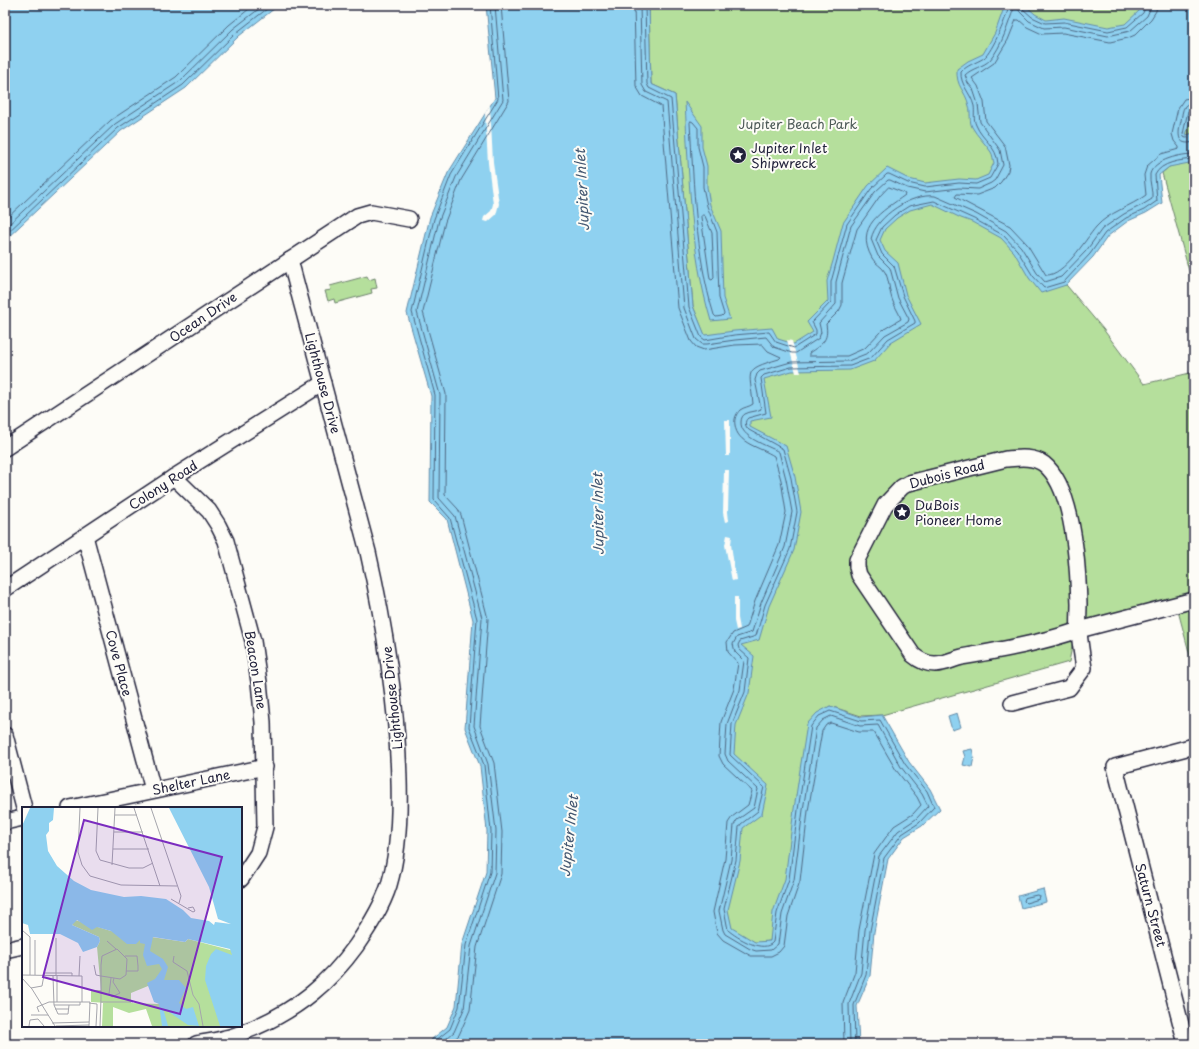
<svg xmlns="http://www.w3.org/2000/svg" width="1199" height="1049" font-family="'Playpen Sans',sans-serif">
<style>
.green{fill:#b5df9c;stroke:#6c806c}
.water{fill:#8fd1f0;stroke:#638ba8}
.pier{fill:#fdfcf7}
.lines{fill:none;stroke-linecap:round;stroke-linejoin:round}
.shore{stroke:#4e6883;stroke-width:1}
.minor-casing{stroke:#22223b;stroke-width:18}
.minor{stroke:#fdfcf7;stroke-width:15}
.labels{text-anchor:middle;stroke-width:4;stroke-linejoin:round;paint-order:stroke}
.park-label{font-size:13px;fill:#4e5b58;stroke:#fdfcf7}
.poi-label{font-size:13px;fill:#22223b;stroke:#fdfcf7;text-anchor:start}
.street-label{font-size:13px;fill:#22223b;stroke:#fdfcf7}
.water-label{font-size:14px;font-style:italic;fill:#435771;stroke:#fdfcf7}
.inset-road{fill:none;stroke:#a5a5ac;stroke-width:1}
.view{fill:#7b2cbf;fill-opacity:0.15;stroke:#7b2cbf;stroke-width:2}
.inset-edge{fill:none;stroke:#22223b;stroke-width:2}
</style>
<rect width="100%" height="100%" fill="#fdfcf7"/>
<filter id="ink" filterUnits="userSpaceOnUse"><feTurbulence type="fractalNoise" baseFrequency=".025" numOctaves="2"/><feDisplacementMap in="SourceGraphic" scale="8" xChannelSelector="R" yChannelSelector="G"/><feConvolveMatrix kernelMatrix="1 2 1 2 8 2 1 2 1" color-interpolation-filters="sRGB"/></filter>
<g filter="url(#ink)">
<g class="green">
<path d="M649,5H1194V153L1157,168L1062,280L1103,329L1144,384L1194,372V671L1177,607L1074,636L1069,662L882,715L861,716L830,706L809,722L783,899L770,941L756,943L731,929L727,910L726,822L739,645L705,336L693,306L675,95L651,84Z"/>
<path d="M1194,158V289L1162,173L1169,167Z"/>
<path d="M367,276L369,280L375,278L377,288L371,289L372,293L335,303L334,299L328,301L325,291L331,290L330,286Z"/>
</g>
<g class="water">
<path d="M5,5H279L239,36L186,88L121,131L5,240Z"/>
<path d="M486,5H649L651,84L675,95L693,306L705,335L734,331L772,328L778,339L794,344L813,332L807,322L828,301L827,281L833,261L843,223L868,186L887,168L909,179L925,183L959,179L976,180L988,175L994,163C993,160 993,155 991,152C985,143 977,136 972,127C969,121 971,112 969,106C965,89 956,88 957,69L968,61L983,54L995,33L1005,5H1025L1035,14L1046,20L1064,18L1108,27L1125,24L1140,10L1142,5H1194V108L1186,135L1194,133V162L1169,167L1159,175L1162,203L1146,213L1128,221L1108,236L1093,257L1066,285L1041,293L1029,278L1014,252L1001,238L972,222L961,218L932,204L910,210L897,218L885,229L880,240L885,251L898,263L906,295L921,324L891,342L874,361L850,370L792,371L764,379L771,417L750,421V427L786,446L795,477L801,512L794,550L769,606L759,640L741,645L754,656L749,693L736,725L734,754L768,785L762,814L743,828L740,861L728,910L732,928L755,942L770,941L773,912L785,879L794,809L807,724L817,713L830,706L861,717L882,715L909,762L930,789L940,809L922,826L904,837L888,859L874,932L870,976L857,1006L859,1044H430L432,1039L447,1027L456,1006L462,944L486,872L487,831L480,766L465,728L473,620L447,519L430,502L431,396L407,313L430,217L448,173L495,98Z"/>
<path d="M685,102L702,126V147L707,166V187L710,205L721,231L723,298L730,319L711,321C690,251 689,175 685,102Z"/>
<path d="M957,713L961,727L952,730L948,716Z"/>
<path d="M972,749L974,757L972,767L963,765L965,757L963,751Z"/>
<path d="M1043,889L1046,902L1021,908L1018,896Z"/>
</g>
<g class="pier">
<path d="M490,105L493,162L499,204L496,215L488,222L483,221L484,217L491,211L493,204L488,163L485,113Z"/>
<path d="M787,340L792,341L801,373H796Z"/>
<path d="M725,420H730V456H726Z"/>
<path d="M724,470H729L728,512L729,521L725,522L723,513Z"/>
<path d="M727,535L732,536L731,544L736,580L732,581L725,545Z"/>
<path d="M734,597H738V618L740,629L736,630L734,621Z"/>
</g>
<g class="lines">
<g class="shore">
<path d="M634,5L636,86L642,96L661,106L678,308L691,341L696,347L704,350L735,345L762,344L768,351L781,357L779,359C742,370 750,370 753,404C749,407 744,407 740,410C736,414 734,419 735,425C737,444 760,447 774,456L781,480L786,512L779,545L755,601L747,627L733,633L727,642L728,652L738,663L734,689L721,722L719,756L723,764L752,791L748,805L732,817L728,823L725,859L713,912L717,933L723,940L751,956H771L779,952L784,946L788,916L800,881L808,811L822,731L826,725L831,723L859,732H874L896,770L917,797L921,805L913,814L894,826L874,854L859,930L855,972L843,1003L844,1044"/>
<path d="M640,5L642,85L646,92L667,102L684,308L696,339L702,344H707L735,340L766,337L774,347L792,353H796L819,338L821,332L819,323L836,304V282L851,226L875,192L888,180H890L907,188L925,192L959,188L978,189L991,183L995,180L1003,165L1000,150L980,122L978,104L973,89L968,83L965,75C972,68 983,67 990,60C1002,46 1008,24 1014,8L1017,7L1020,12L1029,21L1044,28L1064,27L1108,36L1130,31L1147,16L1150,9L1151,5"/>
<path d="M645,5L647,84L649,88L671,99L689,307L701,337L705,340L734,335L769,332L776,342L794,348L816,334V330L812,322L831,302V282L847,224L871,189L887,174H889L908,183L925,187L959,183L976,184L990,178L998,164C997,146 982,140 976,125C973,119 975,112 974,106C971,93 960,85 961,72C967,65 976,63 984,58C992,52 1008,15 1009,5"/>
<path d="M1022,5L1023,9L1032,17L1045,23L1064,22L1108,31L1127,27L1143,13L1146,5"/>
<path d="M1157,5L1156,11L1151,19L1135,35L1128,38L1110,42L1063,33L1042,34L1027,27L1019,20H1016L1008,40L994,63L972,78L978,86L984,102L986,121L1005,146L1009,165L1008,171L1001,182L995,188L977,195L957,194L955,197L1010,226L1027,244L1046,275C1064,276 1085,240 1096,227C1109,212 1130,207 1146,195L1144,175L1147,166L1161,154L1179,149V147L1174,141L1172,134L1178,108L1184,99L1194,97"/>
<path d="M1194,103C1191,103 1188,103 1185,106C1182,110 1182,116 1181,121C1178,133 1176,147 1194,142"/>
<path d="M1194,108H1191L1188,111L1183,134L1184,137L1186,138L1194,137"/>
<path d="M691,121L693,122L698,128V147L703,167V187L707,206L717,232L719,298L724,314L722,316L716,317L714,315C695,253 694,187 690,123Z"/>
<path d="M889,187L904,193L905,195C882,212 854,226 872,258C875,264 882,266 885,272C889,279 889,290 892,299C894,306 899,312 901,319L881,331L865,348L847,356H809V353C822,344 829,341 826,324L839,311L842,305V283L857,229L880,196Z"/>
<path d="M703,215L705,216L712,233L714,278L712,280L710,279L701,217Z"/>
<path d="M5,220L111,120L176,77L229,25L254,5"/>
<path d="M5,228L115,124L180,81L233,29L264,5"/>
<path d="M5,235L118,128L183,85L236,33L272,5"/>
<path d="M1038,895L1040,896L1039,899L1026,903L1024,901L1025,898Z"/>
<path d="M434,1044L435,1041L450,1029L459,1007L466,945L490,872L491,831L484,765L469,727L477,619L450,518L434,500L435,395L412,312L434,219L451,175L498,99L490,5"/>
<path d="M440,1044L454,1032L464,1009L471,946L495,873L496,831L488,764L474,726L482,618L455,516L439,498L440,395L417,312L439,220L456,177L503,100L495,5"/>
<path d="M449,1044L459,1035L470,1010L477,947L501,874L502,832L494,763L480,726L488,619L461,515L458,509L445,495L446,394L423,312L445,222L461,180L509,101L501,5"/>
<path d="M850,1044L849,1004L861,973L865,930L879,856L898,831L916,819L928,806L922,794L901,767L878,725L860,726L831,716L823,720L816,728L803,810L794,880L782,914L778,944L771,950L756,951L750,949L725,934L723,930L719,911L731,860L734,825L737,820L754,808L758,789L728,761L725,754L727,724L740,690L744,661L735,652L733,644L737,637L752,632L761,603L785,547L792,512L786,479L779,452C767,445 740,438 741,422C741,418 743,415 745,414C750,411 756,412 761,409L755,380L757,374L760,371L791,362L848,361L868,353L885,335L908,322L909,319L898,298L890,268L878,256L871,239C876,216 912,193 935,196L976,214L1006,231L1021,247L1037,273L1045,282L1061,277L1086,251L1102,229L1124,214L1142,205L1152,199C1153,191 1149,182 1150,174C1154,159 1182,154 1194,154"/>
<path d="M855,1044L854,1005L866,975L870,931L884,858L902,834L919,823L934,807L927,791L905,764L880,720L861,721L830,711L819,716L811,726L798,810L789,879L777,913L773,942C764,954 737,938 728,930L724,909L736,860L739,827L741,824L758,811L764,787L730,755L732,724L745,692L749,658L739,649L738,645L740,641L756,636L765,605L790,549L797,512L791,478L783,449L749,430C745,427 744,421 748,418L766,413L761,378L764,375L791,367L850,366L871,358L888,339L915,323V321L903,296L894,266L882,254L876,240L882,227L895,215L909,206L934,201L974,219L1003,235L1017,250L1033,276L1044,288L1064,282L1090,254L1105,233L1126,218L1144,210L1157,201L1155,175C1161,162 1181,160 1194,159"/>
</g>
<g class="minor-casing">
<g id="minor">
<path d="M5,448L357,216L371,212L409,219"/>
<path d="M174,477L209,511L218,525L226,541L253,641L259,682L263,722L265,827L258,853L241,879"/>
<path d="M85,536L153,790"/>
<path d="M5,589L174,477L323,383"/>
<path d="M1012,703L1069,688L1084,668C1082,656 1080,644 1079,631C1078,622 1079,613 1079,604C1078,568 1074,488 1044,464C1033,456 1019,458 1006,459L909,483L902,487L885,505L857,560V567L859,575L913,655C920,661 927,664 935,664C945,664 953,659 962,657C1001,650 1041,643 1079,630L1194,600"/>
<path d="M5,735L24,808"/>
<path d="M70,808L265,767"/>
<path d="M5,822L23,818"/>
<path d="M5,950L23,946"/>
<path d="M196,1044C205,1042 216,1041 225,1038C236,1036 246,1031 256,1027C299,1008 329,983 356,946C369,927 382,907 389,885C399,851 400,815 399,780C397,703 385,627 368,552L290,260"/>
<path d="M1186,1044L1115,767L1194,746"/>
</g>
</g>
<use href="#minor" class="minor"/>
</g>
</g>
<defs>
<g id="sight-disc" transform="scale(0.9)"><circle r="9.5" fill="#22223b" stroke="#fdfcf7"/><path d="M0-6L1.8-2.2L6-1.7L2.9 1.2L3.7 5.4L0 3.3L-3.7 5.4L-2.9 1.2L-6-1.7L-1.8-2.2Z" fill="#fff"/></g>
</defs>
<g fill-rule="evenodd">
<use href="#sight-disc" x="738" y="155"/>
<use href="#sight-disc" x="902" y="512"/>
</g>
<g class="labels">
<g class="park-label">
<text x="798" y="129">Jupiter Beach Park</text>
</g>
<g class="poi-label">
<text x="751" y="153">Jupiter Inlet<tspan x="751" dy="15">Shipwreck</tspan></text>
<text x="915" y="510">DuBois<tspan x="915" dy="15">Pioneer Home</tspan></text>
</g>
<g class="street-label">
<text transform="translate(203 317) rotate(-34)" y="5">Ocean Drive</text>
<text transform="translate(323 383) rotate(75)" y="5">Lighthouse Drive</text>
<text transform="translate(947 474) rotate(-15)" y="5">Dubois Road</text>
<text transform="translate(163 485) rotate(-33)" y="5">Colony Road</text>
<text transform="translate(119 663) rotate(75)" y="5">Cove Place</text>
<text transform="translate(256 670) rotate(81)" y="5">Beacon Lane</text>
<text transform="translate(392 698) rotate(-96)" y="5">Lighthouse Drive</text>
<text transform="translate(191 782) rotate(-12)" y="5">Shelter Lane</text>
<text transform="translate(1151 905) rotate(75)" y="5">Saturn Street</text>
</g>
<g class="water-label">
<text transform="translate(582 190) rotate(-93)" y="5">Jupiter Inlet</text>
<text transform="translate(598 514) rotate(-91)" y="5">Jupiter Inlet</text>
<text transform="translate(569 836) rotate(-84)" y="5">Jupiter Inlet</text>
</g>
</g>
<g transform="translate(22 807)">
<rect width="220" height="220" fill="#fdfcf7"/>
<path d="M53,113L89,124L163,135L166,132L212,144L206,219H130L124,202L107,206L91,200V219H80L81,196H85L69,195V183H79L75,140L78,134L77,130L50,118ZM126,179L131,181L137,197L109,196V186Z" fill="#b5df9c" fill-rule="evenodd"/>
<path d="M8,1H32L31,13L27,16V24L24,28L26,44L35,59L52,74L69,83L102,90L119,89L144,92L161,103L169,111L187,114L192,118L193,115L209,117L196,112L187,80L147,1H220V219H198L183,173L184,159L189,147L194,142L210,148L208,142L166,132L163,135L131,130L128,144L141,152L146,160L142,173H157L164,181L157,196L164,202L171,200L177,219L166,218L141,201L146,219H140L137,197L132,195L125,176L133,172L140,162L137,157L125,159L121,148L123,137L118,136V133L114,137H105L89,124L75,120L70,123L55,113L50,118L77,130L78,134L75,140L61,145L56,136L38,127H8L6,118L0,116V19Z" fill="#8fd1f0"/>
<path class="inset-road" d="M58,1L56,45L60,58L68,69L99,78L155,79M76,1L74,44L78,53L107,61H121L131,56M112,1L138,79M129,1L159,89L157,96M93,8H115M92,25H121M91,42H127M90,58L93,1M149,92L171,105L173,104L171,100L166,101M0,123L8,130V168M13,133V168M85,134L94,142M103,149H115L116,159V164H104M152,149L151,155L165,164L171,188L177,197L181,219M72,158L74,168L79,169L92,171L98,172L104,168L105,152L95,142L80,149L79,158V191L78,219M0,168L60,169V195M22,168V166H50V169M31,169L32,198H58V195M34,169V131M57,169L58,149M0,171L10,182L33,219M89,171L87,187L90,190L98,186L91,175L92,171M9,181L20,179L22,168M35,195V169M79,195H111M67,196L75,197V201M32,198L36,207H46L47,198M33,202H47M17,205L15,200L27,195H68L67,219M9,208H26M30,216L67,215M7,219L8,213L16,212L22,219M34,219L67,218M74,219L75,201"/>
<path class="view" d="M62,13L200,50L158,207L21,170Z"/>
<rect width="220" height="220" class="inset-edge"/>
</g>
<rect width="1199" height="1049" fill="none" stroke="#fdfcf7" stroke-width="20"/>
<rect x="10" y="10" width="1179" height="1029" fill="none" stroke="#22223b" stroke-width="1.5" filter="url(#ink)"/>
</svg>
